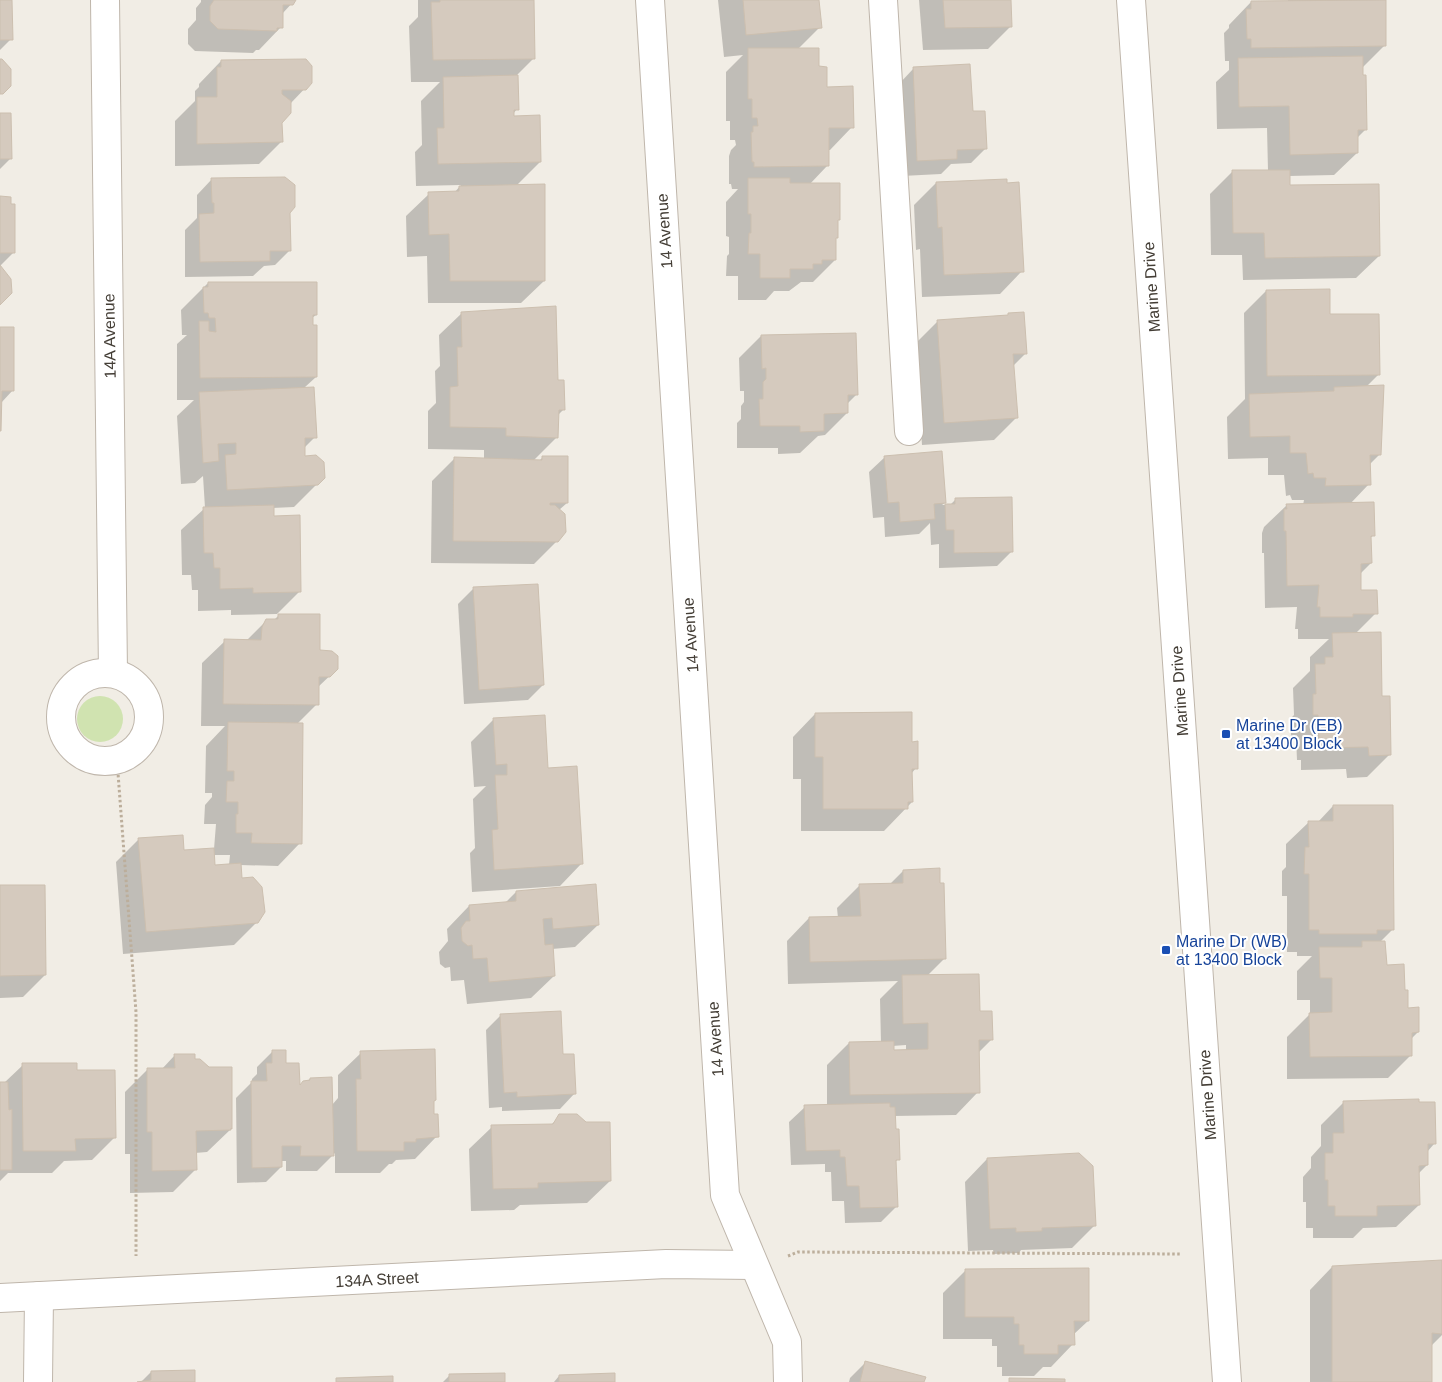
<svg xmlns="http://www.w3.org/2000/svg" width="1442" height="1382" font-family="Helvetica,sans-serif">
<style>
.green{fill:#d0e3b0}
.shadow{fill:#0003;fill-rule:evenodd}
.building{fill:#d5cabe;stroke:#ccbfaf}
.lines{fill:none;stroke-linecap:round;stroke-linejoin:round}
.minor-casing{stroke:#bfb6ab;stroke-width:30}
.path{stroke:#bcae9b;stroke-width:3;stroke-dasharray:2.5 2.5;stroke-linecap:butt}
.minor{stroke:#fff;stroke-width:28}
.transit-dot{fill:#1a4fb4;stroke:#fff;stroke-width:2}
.labels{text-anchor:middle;stroke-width:4;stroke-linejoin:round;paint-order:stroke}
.street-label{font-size:16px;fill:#433d35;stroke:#fff}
.transit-label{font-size:16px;fill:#164399;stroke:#fff;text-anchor:start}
</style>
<rect width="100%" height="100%" fill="#f1ede5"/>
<circle class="green" cx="100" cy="719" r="23"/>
<g class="shadow">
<path d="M0,0H11V39L0,50Z"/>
<path d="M201,0H295L282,14L281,27L259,50H256L253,53L195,51L188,44V29L196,20V8L201,2Z"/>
<path d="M418,0H533V59L517,75V109L513,114V117L540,162L516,186L544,281L521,303H428L427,256L407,257L406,216L429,194L454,193L461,185L416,186L415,152L422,145L421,101L440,82H411L409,26L418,17Z"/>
<path d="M718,0H818L820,27L798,49L818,68L826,88L852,127L830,150H827V166L809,185L836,221L835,260L813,282H801L789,291H774L766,300H738V276H726L727,256L729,254V237L726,236V202L738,189H732L731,184H729V156L731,150L736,145L735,140H730V121H726V72L743,55L724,57Z"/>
<path d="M919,0H1010L1011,26L988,49L923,50Z"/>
<path d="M1288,0H1384L1385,45L1362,68L1366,129L1357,138V153L1334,175L1289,176V186L1379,256L1356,278L1243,280L1242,255H1211L1210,194L1232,172L1268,171L1267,128L1217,129L1216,82L1229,70V61H1225L1224,33L1229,28V25L1251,2L1288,1Z"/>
<path d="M221,61L311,82L290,104L281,123V142L259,164L175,166V121L195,101V91L199,87V84Z"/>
<path d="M914,68L971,113L986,148L971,163L951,164L941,174L902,176L899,84Z"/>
<path d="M0,114L11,158L0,169Z"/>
<path d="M212,179L289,212L290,250L275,265L264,266L253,276L185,277V230L197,218V195Z"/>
<path d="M936,183L1006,184L1022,271L1000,294L922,297L920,249L916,250L914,205Z"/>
<path d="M0,198L14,252L0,266Z"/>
<path d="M208,283L316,315L312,318L316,377L304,388L315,437L303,449L304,457L317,484L294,507L272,508V518L300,591L277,614L231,615V610L198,611V590H192L191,575H182L181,530L205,508L203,476L195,483L181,484L177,416L194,400H177V344L187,335H182L181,310Z"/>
<path d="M1266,291L1329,315L1379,374L1366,387L1380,454L1369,465V484L1350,504L1374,535L1370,538L1371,563L1360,574V592L1376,613L1355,634L1380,697L1389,755L1367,777L1347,778L1346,769L1301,770V760H1297L1296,737H1291V718L1294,715L1293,688L1310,671V657L1329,639H1298V629H1295L1297,607L1265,608L1264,553H1262V533L1264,527L1287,505H1303L1304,500H1292L1290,495L1286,496L1284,475H1268V458L1228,459L1227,417L1245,399L1244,313Z"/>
<path d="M462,313L556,381L564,409L557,416V437L533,461H539L543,457L567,503L559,510L557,541L534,564L431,563L432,481L455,458L484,459V450L428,449V411L436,403L435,371L440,366L439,335Z"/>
<path d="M938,321L1026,353L1013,366L1017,417L994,440L922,445L915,344Z"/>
<path d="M0,328L13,390L1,403L0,430Z"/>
<path d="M761,336L856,395L847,404V413L825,435L818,436L800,453L778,454V448H737V423L741,419V406L744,402V391H740L739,358Z"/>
<path d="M885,457L945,503L942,505H950L955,500L1012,551L997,566L939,568V544L931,545L930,523L919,534L885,537L884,517L873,518L869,472Z"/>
<path d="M473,589L543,685L528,700L464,704L458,604Z"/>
<path d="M279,615L337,669L317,688V704L297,724L300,843L278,866L240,865L241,879L257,922L234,945L123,954L116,862L138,840L182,851L214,849L216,824H204L205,805L212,797V793H205L206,746L225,726H201L202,663L225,641H246L267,620H274ZM213,855H230L229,865L214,866Z"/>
<path d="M815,714L911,743L916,768L911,774L912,802L884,831H801V779H793V737Z"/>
<path d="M494,719L547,769L582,863L560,886L472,892L470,853L475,848L473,799L486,786L474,787L471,742Z"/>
<path d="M1333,806L1393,929L1380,942L1386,966L1404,991L1407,1009L1418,1032L1411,1039V1055L1388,1078L1287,1079V1037L1310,1014V1000H1297V971L1312,956H1297V952H1287V896H1282V871L1286,867V844L1309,822H1318Z"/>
<path d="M903,871L945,958L927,976L978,1012L992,1039L978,1053V1092L956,1115L894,1116L898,1159L895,1162L897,1206L881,1222L845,1223L844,1201H832L831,1172H825V1164L791,1165L789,1122L805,1107L827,1106V1065L849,1043H881L880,999L898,981L788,984L787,941L809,918H838L837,908L860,885L890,884ZM906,1045V1051H893L892,1046Z"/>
<path d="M0,887L45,975L23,997L0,998Z"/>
<path d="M516,892L598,925L575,947L552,949L554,976L531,998L467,1004L464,980L451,981L450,967L445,968L440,964L439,952L448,941L447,929L469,906L505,903Z"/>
<path d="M501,1015L561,1056L575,1093L560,1109L502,1111V1107L489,1108L486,1030Z"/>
<path d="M272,1052L285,1065L298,1087L310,1079L332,1105L338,1098V1075L361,1053L433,1101V1115L437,1136L415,1159L396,1160L392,1164H389L380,1173H335V1153L317,1171H286V1161H281V1167L266,1182L237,1183L236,1098L252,1082V1079L257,1074V1067Z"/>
<path d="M175,1055L193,1060L231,1129L207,1152L195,1153V1170L173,1192L130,1193V1154H125V1092L147,1070H161Z"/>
<path d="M23,1065L76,1072L114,1138L92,1160L64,1161L52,1173H8L0,1181V1083H4Z"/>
<path d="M1344,1102L1434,1144L1427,1152V1165L1418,1174L1419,1205L1396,1227L1363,1228L1353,1238H1313V1228H1306V1202H1303V1177L1311,1168V1157L1321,1146V1125Z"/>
<path d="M560,1116L610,1181L587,1203L520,1205L514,1210L471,1211L469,1149L492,1127L550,1126Z"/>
<path d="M987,1159L1095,1225L1072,1248L1021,1250L1019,1253L994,1254L993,1250L968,1251L965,1182Z"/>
<path d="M1442,1261V1335L1431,1346V1382H1310V1290L1332,1267Z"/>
<path d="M966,1270L1088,1321L1073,1335V1344L1051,1367H1043L1034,1376H1002V1367H997V1346H992V1339H943V1293Z"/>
<path d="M865,1363L923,1382H849L850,1378Z"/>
<path d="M151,1372L194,1382H141Z"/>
<path d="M449,1376L504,1382H443Z"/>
<path d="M559,1376L614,1382H554Z"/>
</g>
<g class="building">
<path d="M0,0H12L13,40H0Z"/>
<path d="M214,0H296L293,5H283V28H277V31L218,29L210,21V6Z"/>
<path d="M440,0H534L535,59L433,60L431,2H440Z"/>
<path d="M743,0H819L822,28L746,35Z"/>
<path d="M943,0H1011L1012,27L945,28Z"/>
<path d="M1386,0V46L1251,48V39H1247L1246,9H1251V1Z"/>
<path d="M748,48H819V66L827,67V87L853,86L854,128H829V166L754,167V162H752L751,132H753V126H758L757,118H752V99H748Z"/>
<path d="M1363,56V75H1366L1367,130H1358V153L1290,155L1289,106L1239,107L1238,58Z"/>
<path d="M0,59H2L11,69V86L3,94H0Z"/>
<path d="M306,59L312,66V83L306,90H282V94L291,101V113L282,123L283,142L197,144V97H217V67H221V60Z"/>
<path d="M970,64L973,111H985L987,149L957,150V159L917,161L913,67Z"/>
<path d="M518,75L519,110H514V116L540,115L541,162L438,164L437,128H444L443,77Z"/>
<path d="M0,113H11L12,159H0Z"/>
<path d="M1232,170H1290V185L1379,184L1380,256L1265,258L1264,233H1233Z"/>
<path d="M285,177L295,185V207L290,213L291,251H270V261L200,262L199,214L214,213V203H212L211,178Z"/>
<path d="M748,178H790V183H840V220H838V238H836V260H822V264H813V269H790V278H760V254H748L749,233H751V214H748Z"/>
<path d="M1007,179V183L1019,182L1024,272L944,275L942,227L938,228L936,182Z"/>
<path d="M545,184V281H450L449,234L429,235L428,192L459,191V186Z"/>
<path d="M0,196L11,197V204H15V253H0Z"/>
<path d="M0,265L11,279L12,293L0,305Z"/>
<path d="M208,282H317V315H313V325H317V377L200,378L199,321H209V331L216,332L215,318H209L208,313H204L203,287H208Z"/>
<path d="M1330,289V314H1379L1380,375L1267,376L1266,290Z"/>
<path d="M556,306L558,380H564L565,410H559L558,438L506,436V428L450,427V387L458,386L457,347H462L461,312Z"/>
<path d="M1024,312L1027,354H1013L1018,418L944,423L937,320L1008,315V313Z"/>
<path d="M0,327H14V391H2L1,431H0Z"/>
<path d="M856,333L858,395H848V413L824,414V431L800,432V426H760L759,399H763V382L766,379V368L762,369L761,335Z"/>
<path d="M1384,385L1381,455H1370L1371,485L1325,486L1326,478H1314L1313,473L1308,474L1306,453H1290V436L1250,437L1249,394L1334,391V387Z"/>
<path d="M314,387L317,438H305V456L316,455L324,462L325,478L318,485L227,490L225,455L236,454V443L218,444L219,461L203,463L199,392Z"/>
<path d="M942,451L946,503L934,504L935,519L900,522L899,502L888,503L884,456Z"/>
<path d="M542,456H568V503H550V505H555L565,514L566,532L558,542L453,541L454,457L542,460Z"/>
<path d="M1012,497L1013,552L954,553V530H946L945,504H955V498Z"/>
<path d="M1374,502L1375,536H1371L1372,563L1361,564V590H1377L1378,614H1353V617H1320V607H1317L1319,585L1287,586L1286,531H1284V509H1287L1286,504Z"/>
<path d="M274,505V516L300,515L301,592L253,593V588L220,589V568H214L213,553H204L203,507Z"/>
<path d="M538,584L544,685L479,690L473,587Z"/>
<path d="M278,614H320V650L332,651L338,656V669L330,677H319V705L223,704L224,639L261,640L262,627L266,619H278Z"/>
<path d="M1381,632L1382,696H1390L1391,755L1369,756L1368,747L1324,748L1323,738H1319L1318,715H1313V694H1316L1315,664H1325V657H1333L1332,633Z"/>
<path d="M912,712V742L918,741V769H912L913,802H908V809H823V757H815V713Z"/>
<path d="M545,715L548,768L577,766L583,864L494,870L492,830L498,829L495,775H507V764L496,765L493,718Z"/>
<path d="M228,722L303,723L302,844L251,843L252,833H236V814H238V802H226L227,781H234V771H227Z"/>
<path d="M1333,805H1393L1394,930H1377V934H1319V930H1309V874H1304L1305,847H1309L1308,821H1333Z"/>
<path d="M183,835L184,850L214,848L215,865L241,863L242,878L253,877L262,887L265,912L258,923L146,932L138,838Z"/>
<path d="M940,868V883H944L946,959L810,962L809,917L861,916L859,884L903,883V870Z"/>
<path d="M596,884L599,925L553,929L552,918L543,919L545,945L553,944L555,976L489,982L487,958L473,959L472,945L468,946L462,941L461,928L466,921H470L469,905L516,901V891Z"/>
<path d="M0,885H45L46,975L0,976Z"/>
<path d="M1362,941H1385L1387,965L1404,964L1405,990H1408V1008L1419,1007V1032L1412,1033V1056L1310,1057L1309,1013L1332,1012V978H1320L1319,947H1362Z"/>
<path d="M979,974L980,1011H992L993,1040H979L980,1093L850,1095L849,1042L894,1041V1050L928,1049V1023L903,1024L902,975Z"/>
<path d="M561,1011L563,1054H574L576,1094L517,1097V1092L504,1093L500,1014Z"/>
<path d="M435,1049L436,1100L434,1101V1114H438L439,1137L416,1139V1142H404V1151H357L356,1079H361L360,1051Z"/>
<path d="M272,1050H286V1063H299L300,1085L303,1081L310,1080V1078L332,1077L334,1156H300L301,1146H282V1167L252,1168L251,1081H267L266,1063H272Z"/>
<path d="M174,1054H195V1059H200L209,1067H232V1129L231,1128V1130L196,1131L197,1170L152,1171V1132H147V1068H175Z"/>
<path d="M22,1063H77V1070H115L116,1138L75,1139L76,1151H23Z"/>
<path d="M0,1082H8L9,1110L12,1109V1170H0Z"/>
<path d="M1419,1099V1102H1435L1436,1144H1428V1165L1419,1166L1420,1205L1377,1206V1216H1335V1206H1328V1180H1325V1153H1333V1133H1344L1343,1101Z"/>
<path d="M890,1103V1107H895L896,1129H899L900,1160H896L898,1207L860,1208L859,1186H847L845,1157H840V1150L806,1151L804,1105Z"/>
<path d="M559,1114H577L586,1122H610L611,1181L538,1183V1188L493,1189L491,1125L553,1124Z"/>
<path d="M1079,1153L1093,1166L1096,1226L1042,1228V1231L1016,1232V1228L990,1229L987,1158Z"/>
<path d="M1442,1260V1334L1432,1333V1382H1332V1266Z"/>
<path d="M1089,1268V1321H1074L1075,1345H1058V1354H1024V1345H1019V1324H1014V1317H965V1269Z"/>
<path d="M865,1361L926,1377L924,1382H860Z"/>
<path d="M195,1370V1382H137L151,1380V1371Z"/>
<path d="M505,1373V1382H449V1374Z"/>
<path d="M615,1373V1382H559V1375Z"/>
<path d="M393,1376V1382H336V1378Z"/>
<path d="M1009,1378L1065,1379V1382H1009Z"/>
</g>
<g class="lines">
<g class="minor-casing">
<g id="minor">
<path d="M105,0L113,673"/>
<path d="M650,0L725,1195L787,1342L788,1382"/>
<path d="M883,0L909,431"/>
<path d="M1131,0L1227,1382"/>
<circle cx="105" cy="717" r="44"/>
<path d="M0,1298L666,1264L753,1265"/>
<path d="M38,1382L39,1296"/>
</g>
</g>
<g class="path">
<path d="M117,760L136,1012V1256"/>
<path d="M788,1256L798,1252L1182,1254"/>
</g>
<use href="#minor" class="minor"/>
</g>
<g class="transit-dot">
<rect x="1221" y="729" width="10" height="10" rx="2.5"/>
<rect x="1161" y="945" width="10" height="10" rx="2.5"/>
</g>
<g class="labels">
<g class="street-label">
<text transform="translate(664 231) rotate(-94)" y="6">14 Avenue</text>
<text transform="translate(1151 287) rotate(-94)" y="6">Marine Drive</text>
<text transform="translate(109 336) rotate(-91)" y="6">14A Avenue</text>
<text transform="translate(690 635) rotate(-94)" y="6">14 Avenue</text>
<text transform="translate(1179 691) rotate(-94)" y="6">Marine Drive</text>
<text transform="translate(715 1039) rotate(-94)" y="6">14 Avenue</text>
<text transform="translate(1207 1095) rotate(-94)" y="6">Marine Drive</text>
<text transform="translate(377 1279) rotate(-3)" y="6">134A Street</text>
</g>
<g class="transit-label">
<text x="1236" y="731">Marine Dr (EB)<tspan x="1236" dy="18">at 13400 Block</tspan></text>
<text x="1176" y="947">Marine Dr (WB)<tspan x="1176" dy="18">at 13400 Block</tspan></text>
</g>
</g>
</svg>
